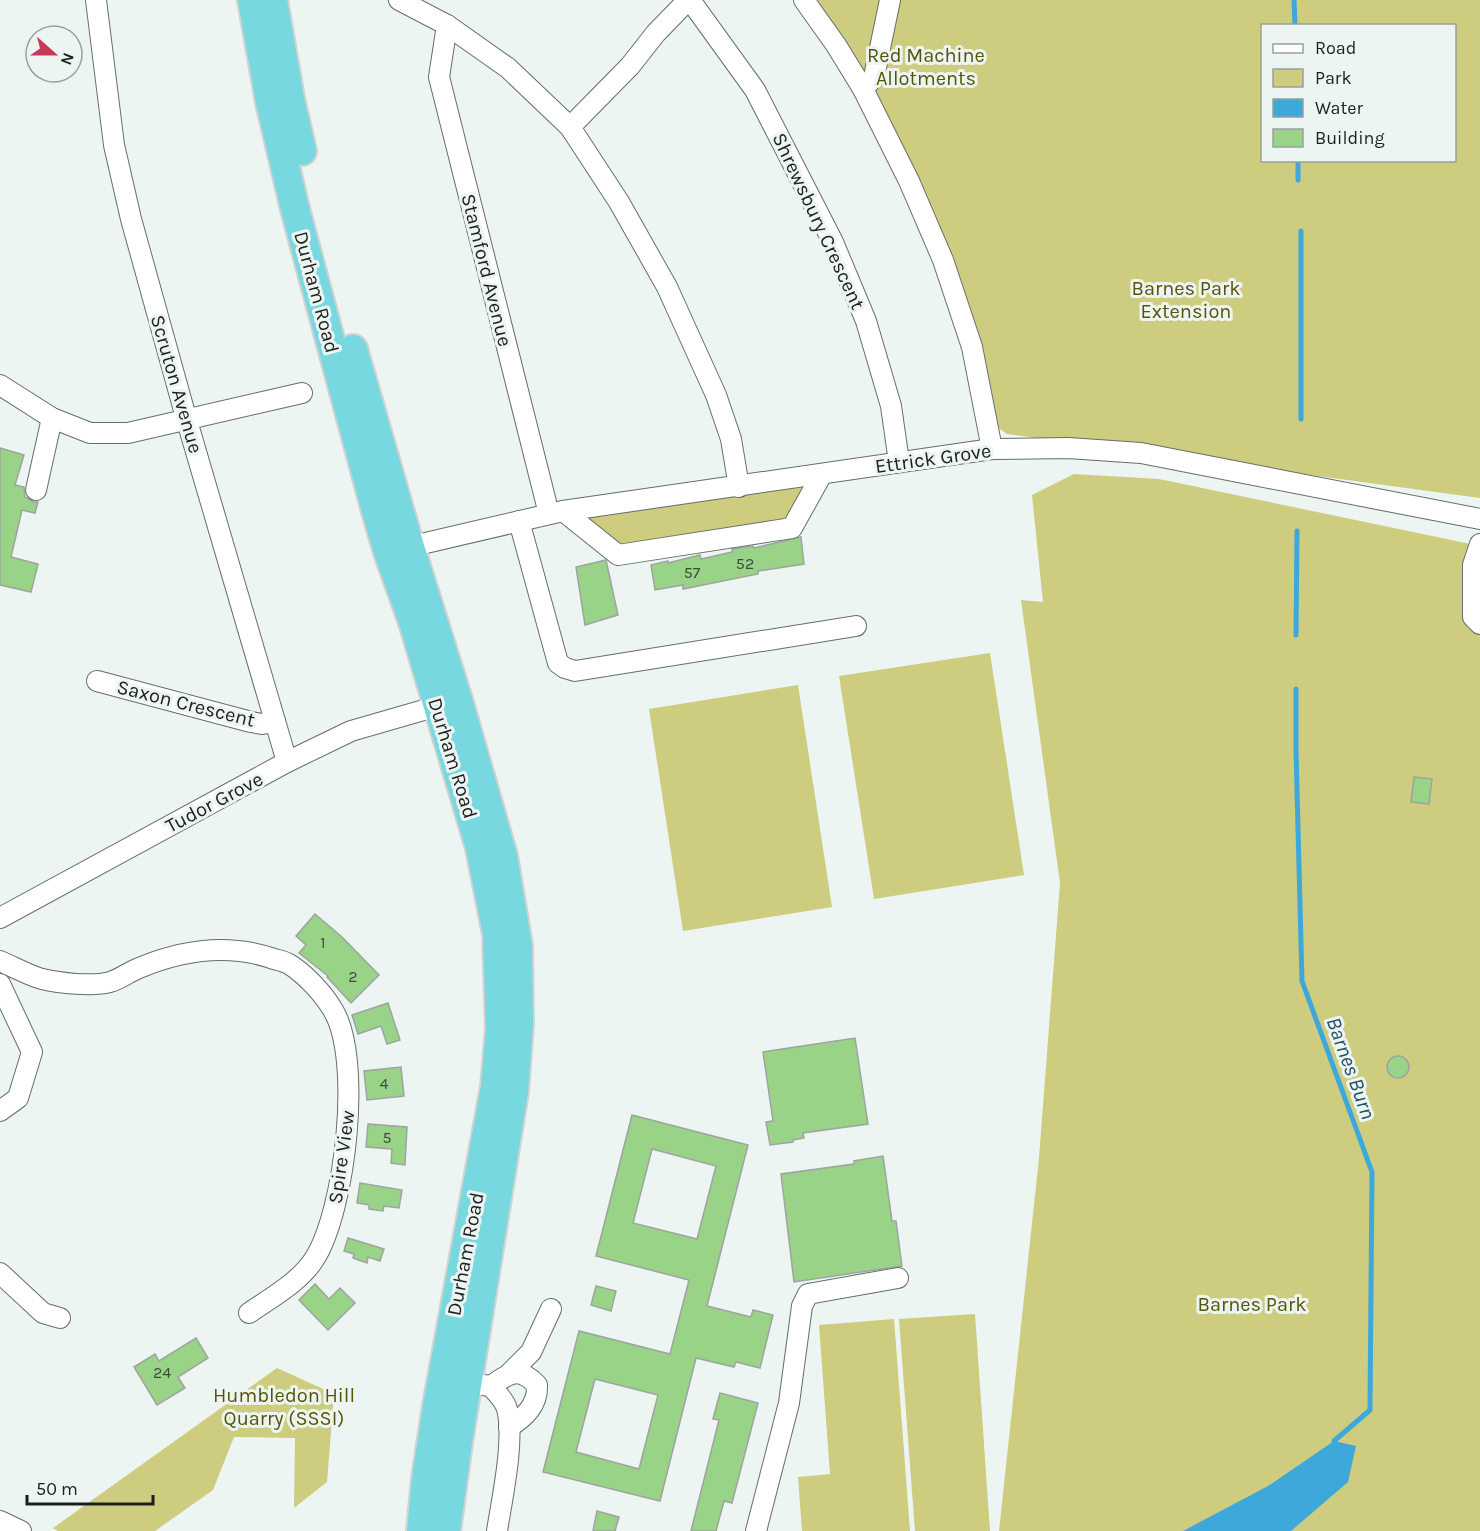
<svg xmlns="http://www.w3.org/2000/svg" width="1480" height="1531" font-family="Karla,sans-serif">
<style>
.green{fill:#cdcc7f;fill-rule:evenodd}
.water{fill:#3fa8da}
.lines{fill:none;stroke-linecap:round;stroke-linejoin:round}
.stream{stroke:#3fa8da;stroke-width:5}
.building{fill:#98d387;stroke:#9fa49e;stroke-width:1.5;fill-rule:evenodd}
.minor-casing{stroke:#666d6a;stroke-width:22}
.highway-casing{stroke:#d2d2d2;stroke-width:32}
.minor{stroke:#fff;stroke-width:20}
.highway{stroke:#78d8df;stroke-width:28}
.labels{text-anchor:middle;stroke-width:6;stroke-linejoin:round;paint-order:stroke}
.number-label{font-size:16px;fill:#3b4c38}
.park-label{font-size:20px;fill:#575408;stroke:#ecf5f1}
.street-label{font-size:20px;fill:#1c1f1e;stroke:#ecf5f1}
.water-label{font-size:21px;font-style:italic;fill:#255066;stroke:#ecf5f1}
</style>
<rect width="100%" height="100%" fill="#ecf5f1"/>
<g class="green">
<path d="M808,0H1480V498L1007,434L989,421L977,330L952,271ZM1262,26H1454V160H1262Z"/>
<path d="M822,474L792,528L618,555L563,511Z"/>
<path d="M1074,474L1159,479L1480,546V1531H999L1039,1158L1060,883L1021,600L1043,602L1032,495Z"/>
<path d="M990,653L1024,875L874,899L839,676Z"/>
<path d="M798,685L832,907L683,931L649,709Z"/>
<path d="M975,1314L990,1531H915L899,1319Z"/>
<path d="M894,1319L910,1531H802L798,1477L830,1474L819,1325Z"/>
<path d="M277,1368L334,1394L327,1482L294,1508L295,1438L234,1437L213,1490L155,1531H58L53,1528Z"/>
</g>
<path class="water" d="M1334,1441L1356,1446L1348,1482L1291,1531H1183L1268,1486Z"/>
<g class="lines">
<g class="stream">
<path d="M1294,0L1295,26"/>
<path d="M1298,160V180"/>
<path d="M1301,231V419"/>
<path d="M1296,635L1297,531"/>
<path d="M1296,689V751L1302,981L1372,1172L1370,1410L1334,1441"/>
</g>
</g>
<g class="building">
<path d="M0,448L24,455L15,485L24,487L25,497L33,502H38L35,513L22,510L11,557L38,564L31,592L0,585Z"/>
<path d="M801,537L804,564L758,571V574L683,589V585L655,590L651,565L668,561V563L700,555L701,559L732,552V549L753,546L754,548Z"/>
<path d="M606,560L618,615L585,625L576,567Z"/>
<path d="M1414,777L1432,779L1429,804L1411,802Z"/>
<path d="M315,914L342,937L379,975L351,1003L327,977L328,976L299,953L306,945L296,936Z"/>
<path d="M388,1003L400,1040L387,1044L381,1026L358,1034L352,1015Z"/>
<path d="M855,1038L868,1124L803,1133L804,1138L793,1140V1142L770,1145L766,1122L773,1121L763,1052Z"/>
<circle cx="1398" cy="1067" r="11"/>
<path d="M401,1067L404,1096L367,1100L364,1071Z"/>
<path d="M632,1115L748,1145L707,1306L751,1317L753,1310L773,1315L760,1368L736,1362L734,1367L696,1358L660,1501L543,1472L579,1331L670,1354L689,1280L596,1256ZM652,1149L716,1166L697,1239L633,1223ZM595,1379L658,1395L639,1469L576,1452Z"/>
<path d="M368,1124L407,1127L405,1165L391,1163L392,1149L366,1147Z"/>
<path d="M883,1156L892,1221H896L902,1266L794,1282L781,1174L854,1164V1161Z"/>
<path d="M360,1183L402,1190L399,1208L384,1206L383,1211L369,1209V1205L357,1203Z"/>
<path d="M348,1238L384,1249L380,1261L368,1257L367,1263L353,1258L354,1254L344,1251Z"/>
<path d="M315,1284L329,1299L340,1288L355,1303L328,1330L299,1300Z"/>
<path d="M596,1286L616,1291L611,1311L591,1305Z"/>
<path d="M196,1338L208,1358L178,1377L185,1388L157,1405L134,1367L155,1354L159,1361Z"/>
<path d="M720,1393L758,1403L732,1503L724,1501L716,1531H691L719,1420L713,1419Z"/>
<path d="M597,1511L619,1517L615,1531H593Z"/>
</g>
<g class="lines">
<g class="minor-casing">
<g id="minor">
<path d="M96,0L114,145L131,219L187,421L287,762"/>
<path d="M399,0L447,25L508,68L570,127L619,202L667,287L716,395L731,439L739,487"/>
<path d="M690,0L755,90L833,242L866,321L891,406L899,462"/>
<path d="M804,0L836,45L863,89L909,181L943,260L972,347L992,449"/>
<path d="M447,25L439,77L549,514"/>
<path d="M863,89L874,77L890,0"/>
<path d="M570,127L630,66L656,33L688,0"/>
<path d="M0,385L52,418L90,433H128L302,393"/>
<path d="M36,490L52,418"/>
<path d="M563,511L618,555L792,528L822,474"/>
<path d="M519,521L558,663L565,668L575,671L856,626"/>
<path d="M1480,544L1473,565V617L1480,624"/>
<path d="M400,549L563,511L992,449L1068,448L1141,453L1480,519"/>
<path d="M97,681L251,722L262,724L275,721"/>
<path d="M0,918L287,762L351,731L448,703"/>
<path d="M0,961C14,967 28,975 42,979C59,983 93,987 110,982C120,979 129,972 139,968C182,950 226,943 271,958C277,960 284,961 289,964C305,974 323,993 333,1010C363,1059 345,1210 315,1258C300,1282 272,1297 249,1313"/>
<path d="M0,984L32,1052L18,1098L0,1111"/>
<path d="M0,1273L43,1313L60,1318"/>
<path d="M509,1374L531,1352L551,1309"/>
<path d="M456,1386L458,1382L491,1386C509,1373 519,1366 537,1385C538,1405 525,1417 509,1427"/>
<path d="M491,1386C496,1393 505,1400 507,1409C515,1439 502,1499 497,1531"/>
<path d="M0,1521L21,1531"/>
<path d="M756,1531L789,1403L802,1306L808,1294L898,1278"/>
</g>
</g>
<g class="highway-casing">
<g id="highway">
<path d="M252,0L270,102L295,209L376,511L388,552L413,622L480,848L497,934L500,1028L495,1087L437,1406L426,1479L421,1531"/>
<path d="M273,0L290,99L302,151"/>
<path d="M353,349L410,547L458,700L503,856L518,946L519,1023L514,1091L458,1442L446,1531"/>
</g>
</g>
<use href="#minor" class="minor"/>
<use href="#highway" class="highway"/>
</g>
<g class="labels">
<g class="number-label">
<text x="745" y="569">52</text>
<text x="692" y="578">57</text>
<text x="323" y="948">1</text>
<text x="353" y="982">2</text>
<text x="384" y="1089">4</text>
<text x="387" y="1143">5</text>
<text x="162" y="1378">24</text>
</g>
<g class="park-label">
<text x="926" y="62">Red Machine<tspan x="926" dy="23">Allotments</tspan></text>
<text x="1186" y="295">Barnes Park<tspan x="1186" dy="23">Extension</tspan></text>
<text x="1252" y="1311">Barnes Park</text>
<text x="284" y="1402">Humbledon Hill<tspan x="284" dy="23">Quarry (SSSI)</tspan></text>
</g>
<g class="street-label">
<text transform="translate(819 221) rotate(65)" y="7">Shrewsbury Crescent</text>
<text transform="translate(487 270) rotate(76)" y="7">Stamford Avenue</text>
<text transform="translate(317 292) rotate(75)" y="7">Durham Road</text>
<text transform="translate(177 384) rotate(74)" y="7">Scruton Avenue</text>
<text transform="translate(933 458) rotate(-8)" y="7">Ettrick Grove</text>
<text transform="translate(186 703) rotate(14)" y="7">Saxon Crescent</text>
<text transform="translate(453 758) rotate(73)" y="7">Durham Road</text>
<text transform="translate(214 802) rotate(-28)" y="7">Tudor Grove</text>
<text transform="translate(341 1157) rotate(-82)" y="7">Spire View</text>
<text transform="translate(465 1254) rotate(-79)" y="7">Durham Road</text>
</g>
<g class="water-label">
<text transform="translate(1351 1068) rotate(70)" y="7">Barnes Burn</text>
</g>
</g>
<rect x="1261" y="24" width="195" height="138" fill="#ecf5f1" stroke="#999f9d" stroke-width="1.5"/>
<rect x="1273" y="44" width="30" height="9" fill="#ffffff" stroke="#999f9d" stroke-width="1.5"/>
<text x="1315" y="54" font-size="18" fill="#1c1f1e">Road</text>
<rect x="1273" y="69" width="30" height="18" fill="#cdcc7f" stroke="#999f9d" stroke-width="1.5"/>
<text x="1315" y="84" font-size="18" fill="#1c1f1e">Park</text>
<rect x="1273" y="99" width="30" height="18" fill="#3fa8da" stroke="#999f9d" stroke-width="1.5"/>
<text x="1315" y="114" font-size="18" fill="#1c1f1e">Water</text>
<rect x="1273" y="129" width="30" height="18" fill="#98d387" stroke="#999f9d" stroke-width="1.5"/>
<text x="1315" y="144" font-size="18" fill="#1c1f1e">Building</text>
<g transform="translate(54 54) rotate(111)"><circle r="28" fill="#ecf5f1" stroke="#999f9d" stroke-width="1.5"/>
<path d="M0-4.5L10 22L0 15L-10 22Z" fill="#c83958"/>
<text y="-9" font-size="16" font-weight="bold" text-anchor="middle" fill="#1c1f1e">N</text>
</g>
<path d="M27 1495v9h126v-9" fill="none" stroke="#1c1f1e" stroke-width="3"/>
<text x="36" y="1495" font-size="18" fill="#1c1f1e" stroke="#ecf5f1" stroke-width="4.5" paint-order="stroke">50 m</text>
</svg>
